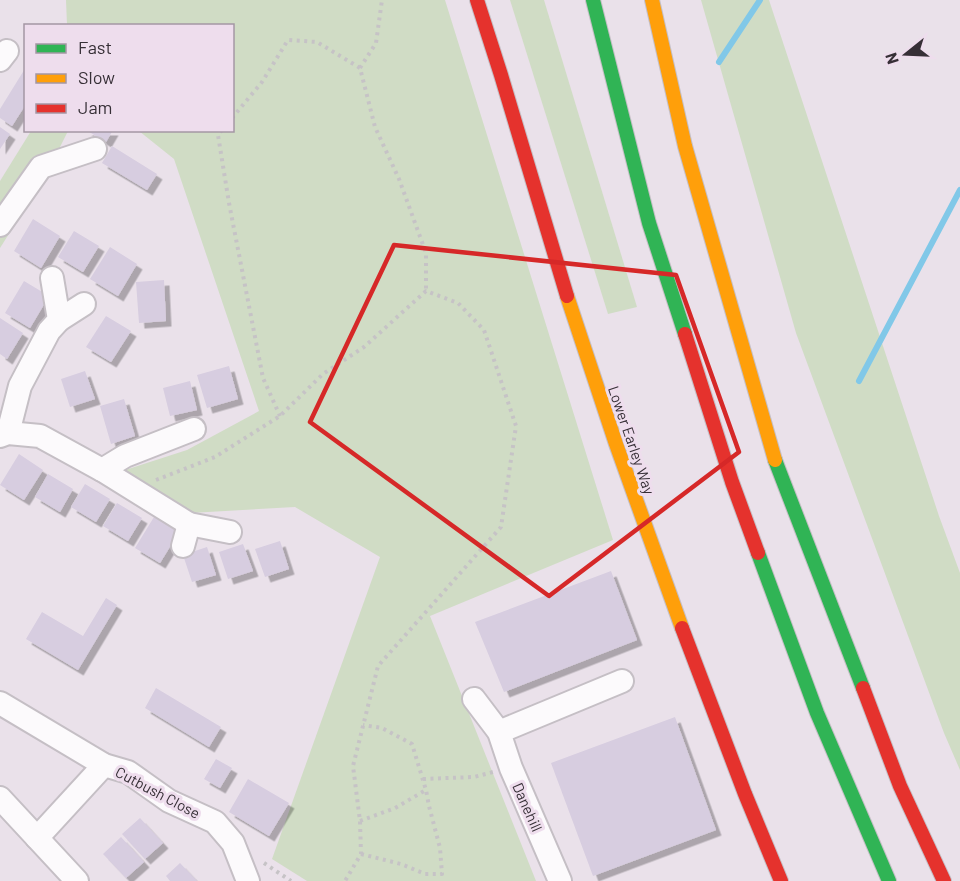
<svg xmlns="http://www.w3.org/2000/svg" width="960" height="881" viewBox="0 0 960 881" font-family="Barlow,sans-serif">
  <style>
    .green { fill: #d0dcc5 }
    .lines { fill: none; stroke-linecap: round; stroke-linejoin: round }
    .stream { stroke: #81c8e8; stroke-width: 6 }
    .building { fill: #d7cde0; filter: url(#shadow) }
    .street-casing { stroke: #c5bfc5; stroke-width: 26 }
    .fast-casing { stroke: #c5bfc5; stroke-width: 16 }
    .slow-casing { stroke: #c5bfc5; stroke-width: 16 }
    .jam-casing { stroke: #c5bfc5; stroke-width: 16 }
    .path { stroke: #c6c3c6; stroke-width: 4; stroke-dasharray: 3 4.5; stroke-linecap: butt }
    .street { stroke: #fcfafc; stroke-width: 22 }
    .fast { stroke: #30b455; stroke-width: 14 }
    .slow { stroke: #ff9f0a; stroke-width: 14 }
    .jam { stroke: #e5322d; stroke-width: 14 }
    .marked { fill: none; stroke: #d62828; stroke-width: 4.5; stroke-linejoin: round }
    .labels { text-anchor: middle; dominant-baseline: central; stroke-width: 6; stroke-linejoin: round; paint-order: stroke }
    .street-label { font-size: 15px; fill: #362f36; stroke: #eedded }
  </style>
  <defs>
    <filter id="shadow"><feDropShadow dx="5.5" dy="5.5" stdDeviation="0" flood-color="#0004"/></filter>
  </defs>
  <rect width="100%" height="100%" fill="#eae1ea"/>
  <g class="green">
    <polygon points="66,0 445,0 613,540 430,616 536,881 307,881 272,859 380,557 295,507 190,513 119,472 187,450 259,411 174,159 139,131 232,130 232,26 67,25"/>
    <polygon points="510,0 544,0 637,307 608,314"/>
    <polygon points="701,0 769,0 939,516 960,573 960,770 944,733 796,333"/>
    <polygon points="31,131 68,131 45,177 0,248 0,181"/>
  </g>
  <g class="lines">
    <g class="stream">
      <polyline points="719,62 760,0"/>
      <polyline points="859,381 960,190"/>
    </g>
  </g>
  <g class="building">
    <polygon points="26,67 26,104 12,126 0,118 0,109"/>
    <polygon points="0,127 10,134 0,149"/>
    <polygon points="86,130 113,130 106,142"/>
    <polygon points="112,146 157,174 147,190 102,163"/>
    <polygon points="33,219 60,236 41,268 14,251"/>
    <polygon points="74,231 99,246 83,272 58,257"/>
    <polygon points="110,247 137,264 118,296 90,279"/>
    <polygon points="164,280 166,321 139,323 136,282"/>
    <polygon points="24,281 49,296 30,328 5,313"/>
    <polygon points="106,316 131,331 111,362 86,347"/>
    <polygon points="0,318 23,333 7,359 0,354"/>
    <polygon points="229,366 238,399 207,408 197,375"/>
    <polygon points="85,371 95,399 70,407 61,379"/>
    <polygon points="190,381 197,410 170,416 163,388"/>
    <polygon points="124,399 135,436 111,444 100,406"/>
    <polygon points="19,454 43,470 24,500 0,485"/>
    <polygon points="48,474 73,489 60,512 35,497"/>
    <polygon points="85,484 110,499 96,522 71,507"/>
    <polygon points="117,503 142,518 128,541 103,526"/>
    <polygon points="154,517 179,532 160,563 135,548"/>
    <polygon points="280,541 289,569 265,577 255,549"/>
    <polygon points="243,544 253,571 228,579 219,552"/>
    <polygon points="207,547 216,575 192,582 183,555"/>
    <polygon points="611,571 637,640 504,692 475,622"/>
    <polygon points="106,598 117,605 78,670 26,639 42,612 83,636"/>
    <polygon points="156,688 221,727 209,747 145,708"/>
    <polygon points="675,717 716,830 593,876 551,763"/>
    <polygon points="216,759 232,768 220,788 204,779"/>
    <polygon points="248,779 289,803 269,836 229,812"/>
    <polygon points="140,818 163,843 145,859 122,834"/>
    <polygon points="121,837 144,862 126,878 103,854"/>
    <polygon points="180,863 197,881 170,881 166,876"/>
  </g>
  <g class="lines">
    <defs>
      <g id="street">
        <polyline points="0,60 7,51"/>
        <polyline points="0,225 41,167 95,149"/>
        <polyline points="59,320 84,304"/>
        <polyline points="8,433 20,386 49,331 59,320 52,278"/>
        <polyline points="0,436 8,433 40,436 102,470 189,524 183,546"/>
        <polyline points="102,470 125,456 194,429"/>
        <polyline points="189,524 230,532"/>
        <polyline points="474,699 499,732 511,768 560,881"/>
        <polyline points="0,703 104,765 128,772 169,801 215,822 233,843 248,881"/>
        <polyline points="499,732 622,681"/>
        <polyline points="0,798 77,881"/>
        <polyline points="37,838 104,765"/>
      </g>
      <g id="fast">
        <polyline points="593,0 649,223 685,334"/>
        <polyline points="775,460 863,688"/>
        <polyline points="758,553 817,713 889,881"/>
      </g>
      <g id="slow">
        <polyline points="652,0 685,146 775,460"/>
        <polyline points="567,296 616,444 682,628"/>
      </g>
      <g id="jam">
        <polyline points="477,0 501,75 567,296"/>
        <polyline points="685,334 732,482 758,553"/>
        <polyline points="682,628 745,794 781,881"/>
        <polyline points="863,688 900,786 944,881"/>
      </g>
    </defs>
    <use href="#street" class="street-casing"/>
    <use href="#fast" class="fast-casing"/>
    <use href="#slow" class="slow-casing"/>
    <use href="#jam" class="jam-casing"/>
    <g class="path">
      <polyline points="360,68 376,43 382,0"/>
      <polyline points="232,118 262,82 288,40 317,42 360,68 375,127 399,179 426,253 426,291"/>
      <polyline points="222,130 218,135 229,203 263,378 280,416"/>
      <polyline points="156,480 215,457 280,416 323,374 364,347 426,291 458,303 484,330 516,426 501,527 378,666 353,766 360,821 361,854 345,881"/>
      <polyline points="423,779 474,777 493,772"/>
      <polyline points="360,821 395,808 426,790"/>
      <polyline points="361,854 401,864 425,874 442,874 440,848 429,806 426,790 412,744 382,728 363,725"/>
      <polyline points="264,863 291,881"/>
    </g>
    <use href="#street" class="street"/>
    <use href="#fast" class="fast"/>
    <use href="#slow" class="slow"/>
    <use href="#jam" class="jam"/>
  </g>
  <path class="marked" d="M394,245L676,275L739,452L549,596L310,422Z"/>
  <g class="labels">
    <g class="street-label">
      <text transform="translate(632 440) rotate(71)">Lower Earley Way</text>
      <text transform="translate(158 792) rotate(28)">Cutbush Close</text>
      <text transform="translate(528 807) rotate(66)">Danehill</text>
    </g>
  </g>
  <rect x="24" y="24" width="210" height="108" fill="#eedded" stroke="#a497a4" stroke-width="1.5"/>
  <rect x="36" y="44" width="30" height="9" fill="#30b455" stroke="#a497a4" stroke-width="1.5"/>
  <text x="78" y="54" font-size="18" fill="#362f36">Fast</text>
  <rect x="36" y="74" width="30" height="9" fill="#ff9f0a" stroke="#a497a4" stroke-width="1.5"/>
  <text x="78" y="84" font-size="18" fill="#362f36">Slow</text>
  <rect x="36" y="104" width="30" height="9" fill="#e5322d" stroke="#a497a4" stroke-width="1.5"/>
  <text x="78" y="114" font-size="18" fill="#362f36">Jam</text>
  <g transform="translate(906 54) rotate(252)" stroke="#eedded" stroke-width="4.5" paint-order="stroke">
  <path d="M0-4.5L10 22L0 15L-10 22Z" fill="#362f36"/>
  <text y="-9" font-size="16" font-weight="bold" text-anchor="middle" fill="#362f36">N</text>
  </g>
</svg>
